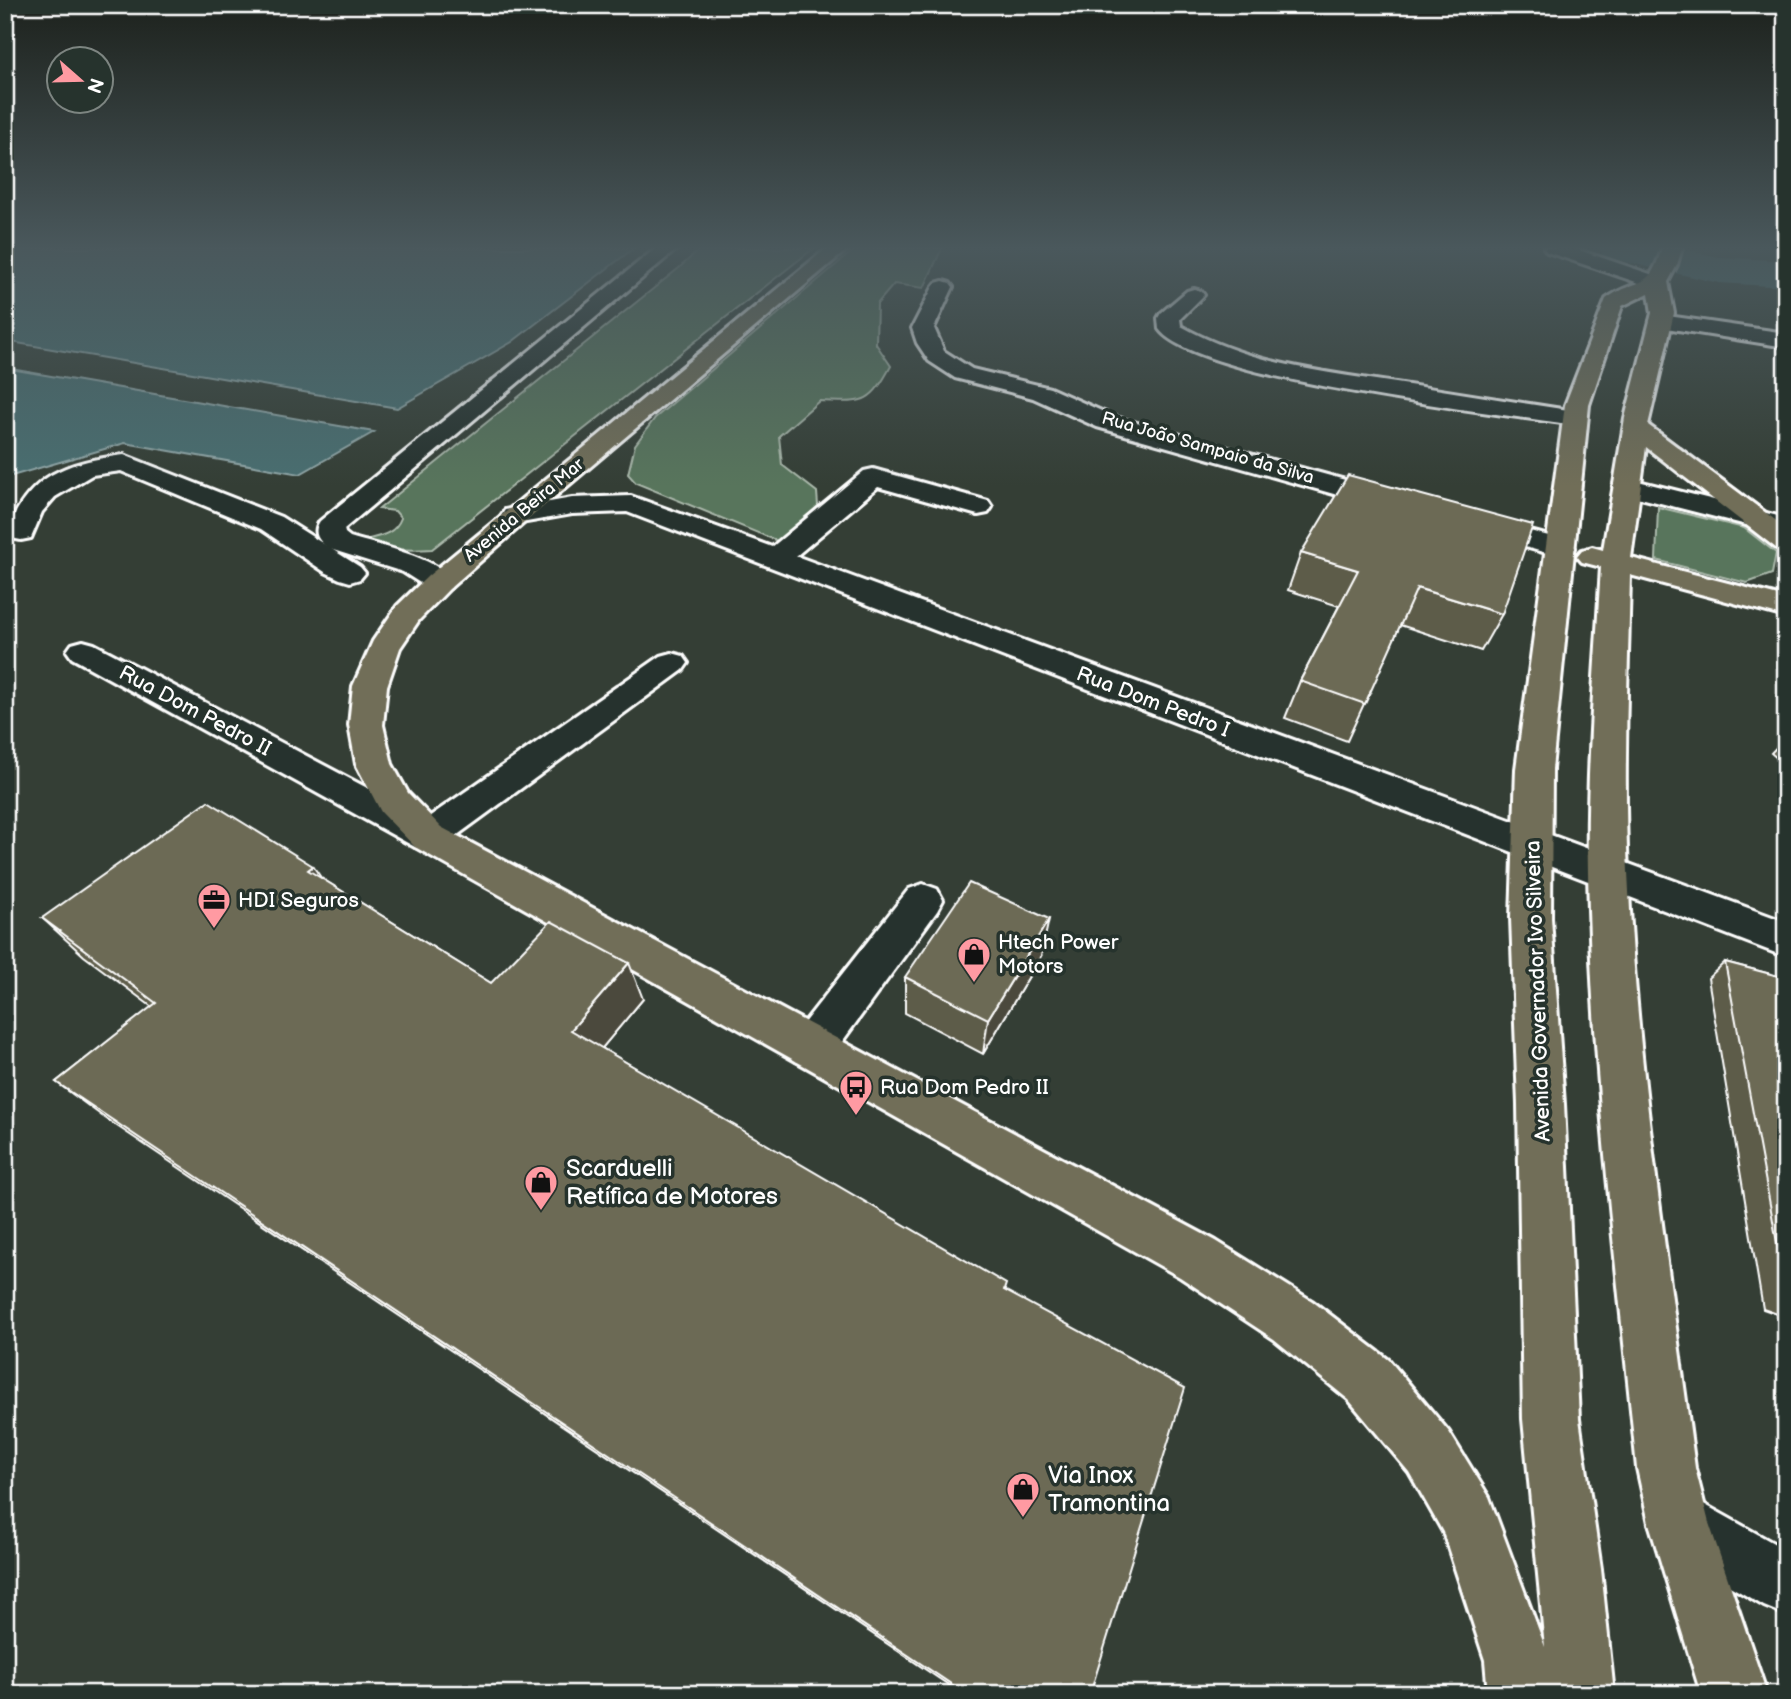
<svg xmlns="http://www.w3.org/2000/svg" width="1791" height="1699" viewBox="0 0 1791 1699" font-family="'Balsamiq Sans',sans-serif">
  <style>
    .green { fill: #59745b; stroke: #acbaad; stroke-width: 2 }
    .water { fill: #4a6e6f; stroke: #92a8a9; stroke-width: 2 }
    .lines { fill: none; stroke-linecap: round; stroke-linejoin: round }
    .river { fill: #4a6e6f; fill-rule: evenodd }
    .minor-casing { stroke: #fff; stroke-width: 6 }
    .major-casing { stroke: #fff; stroke-width: 6 }
    .minor { fill: #26332d; fill-rule: evenodd }
    .major { fill: #716e59; fill-rule: evenodd }
    .wall { fill: #5d5b49; stroke: #fff; stroke-width: 2 }
    .shaded-wall { fill: #4c4a3c; stroke: #fff; stroke-width: 2 }
    .building { fill: #6c6a55; stroke: #fff; stroke-width: 2 }
    .labels { text-anchor: middle; dominant-baseline: central; stroke-width: 7; stroke-linejoin: round; paint-order: stroke }
    .far-street-label { font-size: 18px; fill: #fff; stroke: #26332d }
    .street-label { font-size: 21px; fill: #fff; stroke: #26332d }
    .poi-label { font-size: 21px; fill: #fff; stroke: #26332d; text-anchor: start }
    .near-poi-label { font-size: 24px; fill: #fff; stroke: #26332d; text-anchor: start }
  </style>
  <rect width="100%" height="100%" fill="#343e35"/>
  <filter id="ink" filterUnits="userSpaceOnUse"><feTurbulence type="fractalNoise" baseFrequency=".0143" numOctaves="2"/><feDisplacementMap in="SourceGraphic" scale="14" xChannelSelector="R" yChannelSelector="G"/><feConvolveMatrix kernelMatrix="1 2 1 2 8 2 1 2 1" color-interpolation-filters="sRGB"/></filter>
  <g filter="url(#ink)">
    <g class="green">
      <path d="M701,248H814L432,549C408,551 388,550 365,540C381,536 395,534 401,518L395,511L379,509L679,268Z"/>
      <path d="M856,248H942L924,288L894,284L877,304L876,344L891,366C869,407 863,402 819,401L779,436L782,465L817,492L818,506L780,542L636,483L628,474L635,445L655,418Z"/>
      <polygon points="1658,507 1744,528 1776,553 1772,574 1747,583 1656,560"/>
    </g>
    <g class="water">
      <polygon points="5,248 634,248 512,342 397,408 5,341"/>
      <polygon points="5,368 374,432 300,474 125,443 5,478"/>
    </g>
    <g class="lines">
      <polygon class="river" points="1598,248 1676,248 1719,257 1786,261 1786,287 1719,283 1604,257"/>
      <defs>
        <g id="minor">
          <path d="M656,248H678L344,529L345,533L350,537C379,546 436,556 454,582L450,588L439,591L428,588L403,572L330,549C319,542 312,533 320,521Z"/>
          <polygon points="1544,248 1573,248 1665,279 1668,283 1665,287 1651,287 1547,252"/>
          <polygon points="943,281 950,283 953,287 934,328 944,351 972,369 1050,388 1115,417 1400,495 1404,501 1400,507 1390,509 1380,507 1097,427 1033,398 955,378 929,361 917,343 912,328 933,287 936,283"/>
          <path d="M1194,289L1201,291L1204,295L1180,319L1181,326C1246,363 1322,372 1396,383C1455,392 1515,402 1575,411L1584,413L1587,418L1584,423L1575,425C1504,414 1193,379 1159,329L1158,318L1161,313L1187,291Z"/>
          <polygon points="1661,315 1786,333 1786,347 1653,326 1650,321 1653,316"/>
          <path d="M124,455L281,517L360,567L365,573L360,579L350,582L340,579L325,572L261,529L121,471L92,475L55,497L42,512L31,538L21,540L11,538L7,532C29,474 67,462 124,455Z"/>
          <polygon points="873,469 988,501 992,507 988,513 978,515 878,487 796,556 1786,922 1786,957 627,512 572,514 515,524 505,522 501,516 505,510 572,498 631,496 772,547 864,471"/>
          <polygon points="1626,478 1786,518 1786,535 1617,492 1613,486 1617,480"/>
          <polygon points="1478,517 1571,542 1575,548 1571,554 1561,557 1468,531 1464,525 1468,519"/>
          <polygon points="83,641 94,644 426,819 661,656 672,653 683,656 688,663 683,670 441,847 428,851 415,847 72,658 67,651 72,644"/>
          <polygon points="923,884 937,889 943,900 937,911 828,1061 812,1067 796,1061 790,1047 796,1033 909,889"/>
          <polygon points="1679,1493 1700,1502 1786,1550 1786,1615 1764,1606 1658,1544 1649,1523 1658,1502"/>
        </g>
        <path id="major" d="M827,248H849L525,522L450,588L419,620L400,648L387,686L383,725L392,764L408,793L441,827L1216,1241L1312,1301L1389,1360L1449,1432L1489,1497L1545,1647L1523,1419L1518,1104L1511,918L1516,769L1565,405L1606,299C1638,276 1649,293 1662,248H1682L1677,265L1668,282L1674,313L1648,425L1786,528V551L1776,548L1646,447L1631,558L1786,598V617L1630,575C1628,674 1623,774 1628,872C1637,1072 1669,1270 1695,1468L1709,1523L1767,1694H1701L1649,1523L1637,1468C1617,1270 1592,1072 1588,873C1586,771 1595,669 1601,567L1582,562L1577,556L1582,550L1592,547L1603,550L1625,418L1652,313L1649,293L1622,306L1589,405L1552,769L1551,918L1564,1104L1579,1419L1601,1569L1614,1694H1488L1485,1660L1443,1532L1409,1472L1349,1400L1274,1339L1180,1277L415,847L381,812L356,764L349,725L353,686L373,641L397,606L428,576Z"/>
      </defs>
      <use href="#minor" class="minor-casing"/>
      <use href="#major" class="major-casing"/>
      <use href="#minor" class="minor"/>
      <use href="#major" class="major"/>
    </g>
    <g class="wall">
      <polygon points="1301,553 1502,614 1481,651 1400,625 1347,741 1285,718 1300,681 1339,606 1288,590"/>
      <polygon points="1786,737 1786,766 1771,753"/>
      <polygon points="321,878 491,983 643,999 602,1048 1005,1290 1090,1694 962,1694 102,1116 56,1082 152,1007 84,956 42,918"/>
      <polygon points="1041,956 983,1054 905,1013 905,977"/>
      <polygon points="1725,962 1786,978 1786,1317 1763,1309 1708,978"/>
    </g>
    <g class="shaded-wall">
      <polygon points="313,866 340,905 308,870"/>
      <polygon points="1049,919 1041,956 983,1054 988,1019"/>
      <polygon points="629,963 643,999 588,1065 571,1030"/>
    </g>
    <g class="building">
      <polygon points="1348,475 1533,525 1502,614 1417,588 1365,704 1300,681 1358,570 1301,553"/>
      <polygon points="208,801 313,866 308,870 491,983 551,921 629,963 571,1030 1006,1284 1004,1290 1185,1388 1090,1694 966,1694 56,1082 156,1003 42,918"/>
      <polygon points="969,883 1049,919 988,1019 905,977"/>
      <polygon points="1725,962 1786,978 1786,1291"/>
    </g>
  </g>
  <linearGradient id="sky" x2="0" y2="1"><stop stop-color="#1d221d"/><stop offset="0.51" stop-color="#4a585c"/><stop offset="1" stop-color="#4a585c" stop-opacity="0"/></linearGradient>
  <rect width="1791" height="486" fill="url(#sky)"/>
  <defs>
    <symbol id="office-pin" viewBox="-11 -11 22 30"><path d="M0 17L-7.5 6A9.5 9.5 0 1 1 7.5 6Z" fill="#ff9aa2" stroke="#26332d"/><path d="M-6-3h4V-5.5h4V-3h4V5H-6ZM-1-4.5V-3h2v-1.5ZM-6 0V1H6V0Z" fill="#111"/></symbol>
    <symbol id="shop-pin" viewBox="-11 -11 22 30"><path d="M0 17L-7.5 6A9.5 9.5 0 1 1 7.5 6Z" fill="#ff9aa2" stroke="#26332d"/><path d="M-5-2.5h2.3a2.7 3.5 0 0 1 5.4 0H5L5.5 6h-11ZM-1.5-2.5h3a1.5 2.3 0 0 0-3 0Z" fill="#111"/></symbol>
    <symbol id="bus-pin" viewBox="-11 -11 22 30"><path d="M0 17L-7.5 6A9.5 9.5 0 1 1 7.5 6Z" fill="#ff9aa2" stroke="#26332d"/><path d="M-5-6H5V4H4V6H2V4H-2V6H-4V4H-5ZM-3.5-4V0h7V-4ZM-3.5 1.2v1.5H-2V1.2ZM2 1.2v1.5H3.5V1.2Z" fill="#111"/></symbol>
  </defs>
  <g fill-rule="evenodd">
    <use href="#office-pin" x="195" y="881" width="38" height="52"/>
    <use href="#shop-pin" x="955" y="935" width="38" height="52"/>
    <use href="#bus-pin" x="837" y="1068" width="38" height="52"/>
    <use href="#shop-pin" x="522" y="1163" width="38" height="52"/>
    <use href="#shop-pin" x="1004" y="1470" width="38" height="52"/>
  </g>
  <g class="labels">
    <g class="far-street-label">
      <text transform="translate(1208 448) rotate(16)">Rua João Sampaio da Silva</text>
      <text transform="translate(524 510) rotate(-40)">Avenida Beira Mar</text>
    </g>
    <g class="street-label">
      <text transform="translate(1153 702) rotate(21)">Rua Dom Pedro I</text>
      <text transform="translate(195 711) rotate(28)">Rua Dom Pedro II</text>
      <text transform="translate(1538 991) rotate(-92)">Avenida Governador Ivo Silveira</text>
    </g>
    <g class="poi-label">
      <text x="238" y="900">HDI Seguros</text>
      <text x="998" y="942">Htech Power<tspan x="998" dy="24">Motors</tspan></text>
      <text x="880" y="1087">Rua Dom Pedro II</text>
    </g>
    <g class="near-poi-label">
      <text x="566" y="1168">Scarduelli<tspan x="566" dy="28">Retífica de Motores</tspan></text>
      <text x="1048" y="1475">Via Inox<tspan x="1048" dy="28">Tramontina</tspan></text>
    </g>
  </g>
  <rect width="1791" height="1699" fill="none" stroke="#26332d" stroke-width="28"/>
  <rect x="14" y="14" width="1763" height="1671" fill="none" stroke="#fff" stroke-width="2.5" filter="url(#ink)"/>
  <g transform="translate(80 80) rotate(110)"><circle r="33" fill="#26332d" stroke="#7d8581" stroke-width="2"/>
  <path d="M0-5L12 26L0 18L-12 26Z" fill="#ff9aa2"/>
  <text y="-10" font-size="19" font-weight="bold" text-anchor="middle" fill="#ffffff">N</text>
  </g>
</svg>
